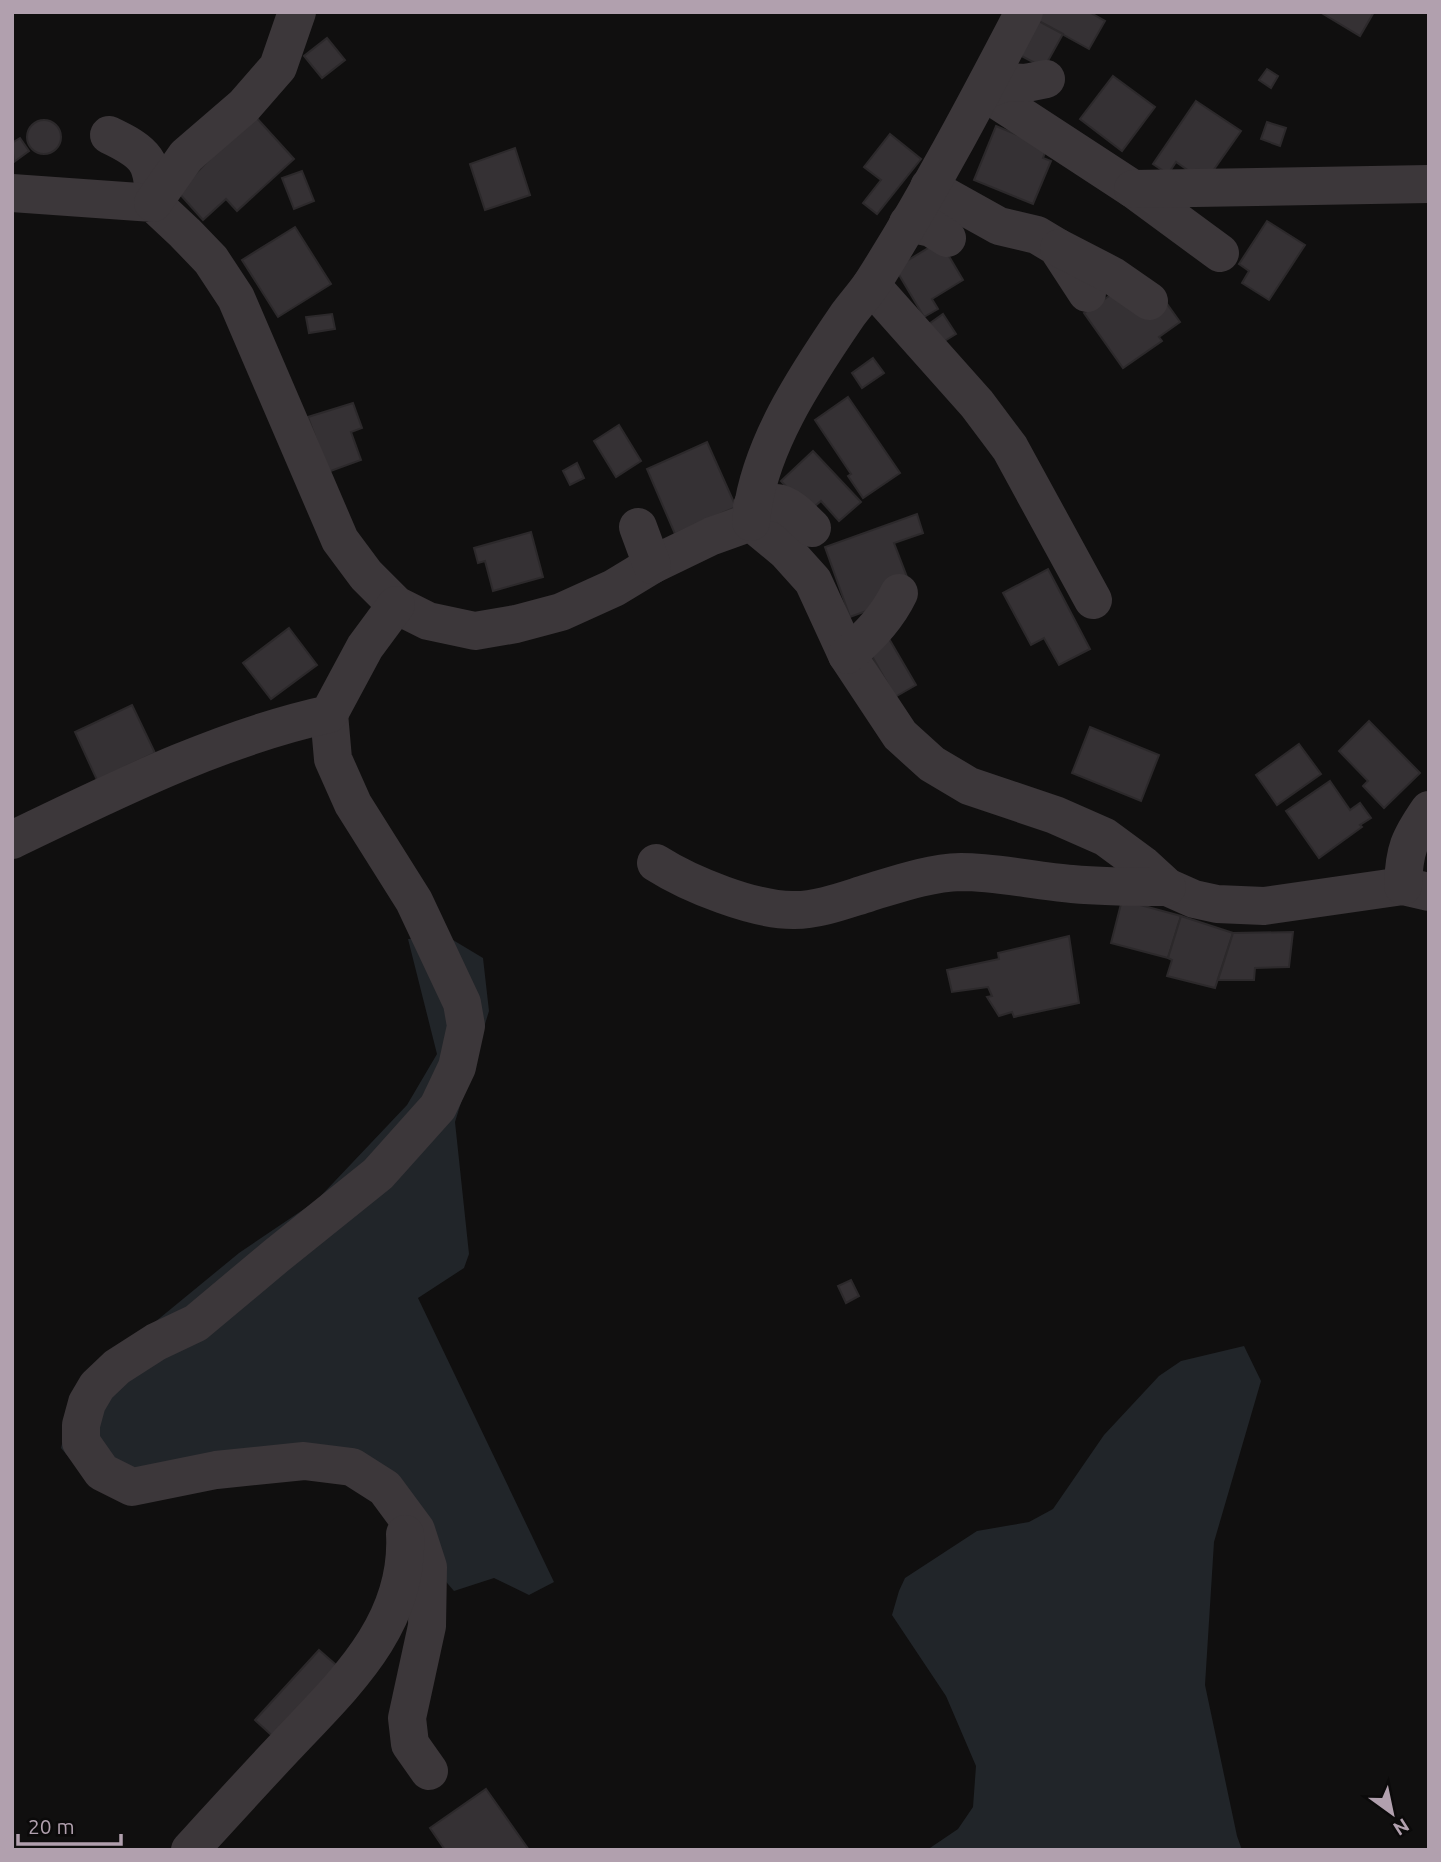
<svg xmlns="http://www.w3.org/2000/svg" width="1441" height="1862" viewBox="0 0 1441 1862" font-family="Ubuntu,sans-serif">
  <style>
    .green { fill: #212529 }
    .building { fill: #353134; stroke: #2c292b; stroke-width: 2 }
    .lines { fill: none; stroke-linecap: round; stroke-linejoin: round }
    .minor { stroke: #3c373a; stroke-width: 38 }
  </style>
  <rect width="100%" height="100%" fill="#100f0f"/>
  <g class="green">
    <polygon points="448,937 483,958 489,1011 455,1122 469,1254 464,1268 418,1298 554,1582 529,1595 494,1578 454,1591 375,1499 336,1478 87,1479 61,1448 73,1398 88,1377 239,1253 316,1201 407,1105 437,1054 408,939"/>
    <polygon points="1244,1346 1261,1381 1214,1542 1205,1685 1237,1836 1242,1850 927,1850 958,1829 973,1807 976,1766 946,1696 892,1615 899,1591 905,1578 977,1531 1029,1522 1053,1509 1104,1435 1159,1376 1181,1361"/>
  </g>
  <g class="building">
    <polygon points="1039,12 1089,12 1105,21 1089,49 1035,19"/>
    <polygon points="1320,12 1374,12 1360,36"/>
    <polygon points="1035,19 1063,34 1044,68 1016,53"/>
    <polygon points="327,38 345,60 322,78 304,56"/>
    <polygon points="1267,69 1278,76 1271,88 1259,80"/>
    <polygon points="1113,76 1155,107 1122,151 1080,119"/>
    <polygon points="1196,101 1241,131 1205,182 1176,162 1168,174 1153,164"/>
    <polygon points="253,114 294,159 237,211 226,199 203,220 178,192"/>
    <circle cx="44" cy="137" r="17"/>
    <polygon points="1267,122 1286,128 1280,146 1261,139"/>
    <polygon points="996,126 1047,147 1043,158 1051,161 1033,204 974,180"/>
    <polygon points="890,134 921,159 877,214 863,203 881,180 864,167"/>
    <polygon points="20,138 29,151 14,162 12,143"/>
    <polygon points="515,148 530,195 485,210 470,164"/>
    <polygon points="302,171 314,201 294,209 282,178"/>
    <polygon points="1267,221 1305,245 1269,300 1242,283 1249,271 1239,264"/>
    <polygon points="295,227 331,284 278,317 242,260"/>
    <polygon points="940,241 963,280 932,299 938,309 924,317 895,268"/>
    <polygon points="1124,286 1165,301 1180,322 1159,337 1162,341 1123,368 1084,313"/>
    <polygon points="332,314 335,329 309,333 306,317"/>
    <polygon points="943,314 956,334 938,345 926,326"/>
    <polygon points="873,358 884,373 862,388 852,373"/>
    <polygon points="848,397 900,473 863,498 848,476 851,474 815,420"/>
    <polygon points="353,403 362,428 351,432 361,460 328,472 308,417"/>
    <polygon points="619,425 641,461 616,477 594,441"/>
    <polygon points="707,442 736,507 675,534 647,469"/>
    <polygon points="813,451 861,502 839,521 821,501 809,511 781,481"/>
    <polygon points="577,463 584,478 570,485 563,471"/>
    <polygon points="917,514 923,533 894,543 907,577 891,602 850,617 825,547"/>
    <polygon points="531,532 543,577 493,591 485,561 478,563 474,548"/>
    <polygon points="1048,569 1090,649 1059,665 1044,638 1031,645 1003,593"/>
    <polygon points="289,628 317,665 271,699 243,663"/>
    <polygon points="888,637 916,685 895,697 868,649"/>
    <polygon points="132,705 155,753 97,780 75,732"/>
    <polygon points="1369,721 1420,773 1384,808 1363,786 1368,781 1339,751"/>
    <polygon points="1090,727 1159,755 1141,801 1072,773"/>
    <polygon points="1299,744 1321,774 1277,805 1256,775"/>
    <polygon points="1330,781 1350,810 1360,803 1371,818 1360,825 1362,827 1319,858 1286,811"/>
    <polygon points="1122,900 1181,916 1168,958 1111,943"/>
    <polygon points="1181,916 1233,933 1215,988 1167,976 1172,960 1168,958"/>
    <polygon points="1293,932 1289,967 1255,968 1254,980 1218,980 1233,933"/>
    <polygon points="1069,936 1079,1003 1014,1017 1012,1012 999,1016 987,997 992,996 988,987 952,992 947,970 999,959 998,953"/>
    <polygon points="851,1280 859,1296 846,1303 838,1286"/>
    <polygon points="319,1650 342,1670 278,1741 255,1720"/>
    <polygon points="486,1789 529,1850 445,1850 430,1828"/>
  </g>
  <g class="lines">
    <g class="minor">
      <polyline points="983,91 1133,189 1220,253"/>
      <polyline points="983,91 1006,82 1026,83 1046,79"/>
      <path d="M109,135C145,152 155,161 153,203"/>
      <polyline points="929,187 999,226 1037,235 1057,247 1087,293"/>
      <polyline points="1133,189 1429,184"/>
      <polyline points="12,193 153,203 185,233 211,260 236,298 340,540 366,575 396,605 428,621 475,631 516,624 561,612 614,588 652,565 712,536 751,522 786,551 813,581 847,655 900,735 932,764 969,786 1055,815 1105,837 1143,865 1167,887 1194,899 1217,904 1264,906 1403,886 1429,892"/>
      <polyline points="153,203 186,156 244,106 278,67 297,12"/>
      <polyline points="908,223 931,228 947,238"/>
      <polyline points="1059,248 1113,276 1149,301"/>
      <polyline points="871,285 977,404 1010,448 1093,600"/>
      <path d="M752,506C784,497 790,507 812,528"/>
      <path d="M751,522C757,449 806,376 847,316C855,305 865,294 873,282C928,195 976,104 1024,12"/>
      <polyline points="638,527 652,565"/>
      <path d="M847,655C869,637 887,618 899,593"/>
      <polyline points="329,714 333,759 353,804 414,901 462,1003 466,1026 457,1067 438,1107 378,1174 276,1256 196,1323 156,1342 117,1367 97,1386 87,1403 81,1425 81,1442 102,1472 132,1487 216,1470 304,1461 352,1467 385,1488 416,1530 428,1567 427,1626 407,1718 410,1744 429,1771"/>
      <path d="M12,840C114,791 219,738 329,714L365,647L396,605"/>
      <path d="M656,863C689,884 755,911 795,910C819,910 845,900 868,893C898,884 928,873 961,872C998,872 1035,881 1072,884C1104,887 1136,887 1167,887"/>
      <path d="M1403,886C1404,850 1409,839 1429,810"/>
      <path d="M190,1850C222,1815 253,1781 285,1747C342,1686 410,1626 405,1534"/>
    </g>
  </g>
  <rect width="1441" height="1862" fill="none" stroke="#b1a0ae" stroke-width="28"/>
  <g transform="translate(1392 1813) rotate(147)" stroke="#0b0a0a" stroke-width="5" paint-order="stroke">
  <path d="M0-5L12 26L0 18L-12 26Z" fill="#b1a0ae"/>
  <text y="-10" font-size="19" font-weight="bold" text-anchor="middle" fill="#b1a0ae">N</text>
  </g>
  <path d="M18 1834v10h103v-10" fill="none" stroke="#b1a0ae" stroke-width="3.5"/>
  <text x="28" y="1834" font-size="21" fill="#b1a0ae" stroke="#0b0a0a" stroke-width="5" paint-order="stroke">20 m</text>
</svg>
